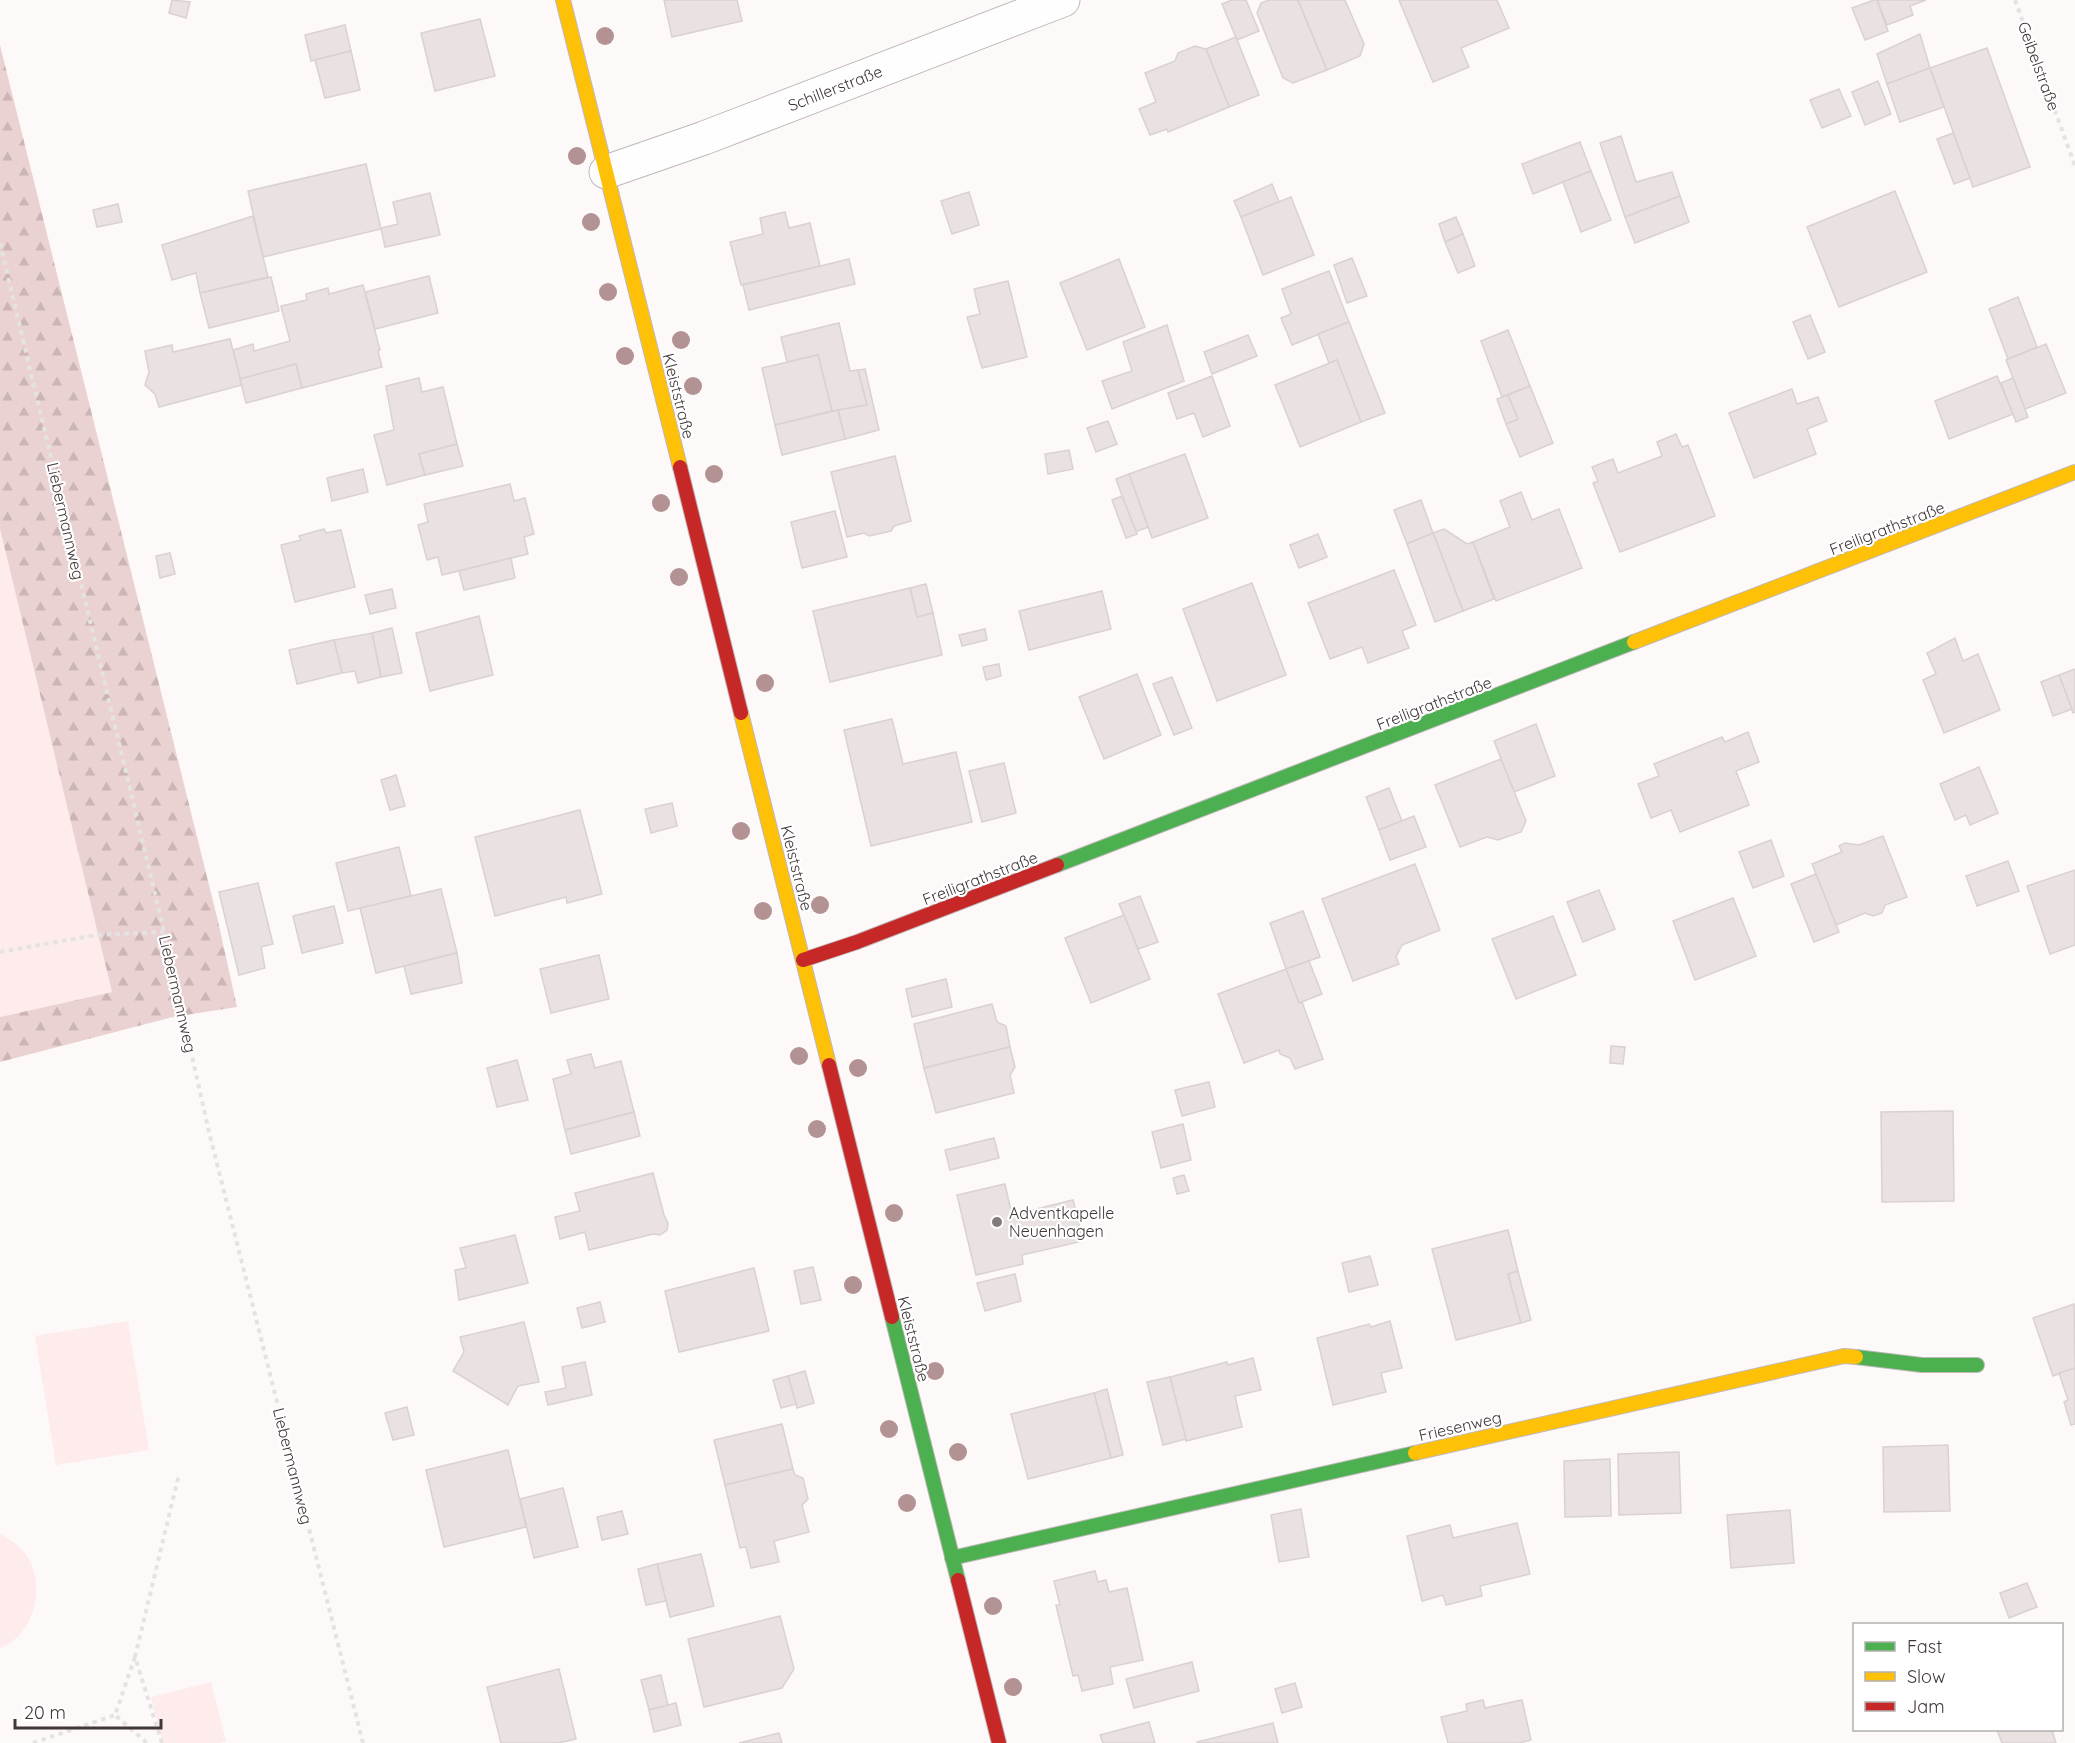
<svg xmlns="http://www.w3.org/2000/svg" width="2075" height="1743" viewBox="0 0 2075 1743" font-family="Quicksand,sans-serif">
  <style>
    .green { fill: #feebeb }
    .forest { fill: url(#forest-firs) }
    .building { fill: #eae1e1; stroke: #d9d2d1; stroke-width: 1.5 }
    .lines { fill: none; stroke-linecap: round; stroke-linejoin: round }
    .street-casing { stroke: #bfb8b8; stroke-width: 35 }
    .fast-casing { stroke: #bfb8b8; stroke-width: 16 }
    .slow-casing { stroke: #bfb8b8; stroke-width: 16 }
    .jam-casing { stroke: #bfb8b8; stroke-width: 16 }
    .path { stroke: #e4e3e3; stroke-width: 4; stroke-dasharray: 4.5 4.5; stroke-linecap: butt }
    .street { stroke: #fffefe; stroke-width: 33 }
    .fast { stroke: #4caf50; stroke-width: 14 }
    .slow { stroke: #ffc107; stroke-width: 14 }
    .jam { stroke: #c62828; stroke-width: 14 }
    .tree { fill: #b29293 }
    .poi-dot { fill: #837b7b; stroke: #fff; stroke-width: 2 }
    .labels { text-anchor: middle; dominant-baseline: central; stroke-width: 4.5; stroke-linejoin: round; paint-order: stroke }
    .street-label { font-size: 16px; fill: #413737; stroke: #fff }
    .poi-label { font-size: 16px; fill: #413737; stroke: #fff; text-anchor: start }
  </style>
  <defs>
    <pattern id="forest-firs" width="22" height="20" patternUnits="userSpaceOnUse" patternTransform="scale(1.5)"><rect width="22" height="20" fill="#ebd2d2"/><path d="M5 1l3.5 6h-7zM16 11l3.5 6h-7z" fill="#cbb5b5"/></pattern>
  </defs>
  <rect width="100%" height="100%" fill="#fdf9f9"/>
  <g class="green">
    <polygon points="0,529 112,992 0,1017"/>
    <polygon points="128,1321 149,1450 56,1465 35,1336"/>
    <path d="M0,1534C10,1539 20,1546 26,1555C47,1585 35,1635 0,1648Z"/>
    <polygon points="211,1682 226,1741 220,1743 163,1743 151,1697"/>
  </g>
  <polygon class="forest" points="0,45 218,921 237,1007 173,1017 0,1062 0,1017 112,992 0,529"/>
  <g class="building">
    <polygon points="172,0 190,2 186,18 169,13"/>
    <polygon points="664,0 737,0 742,21 672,37"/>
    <polygon points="1232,0 1246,0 1259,31 1237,40 1222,4"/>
    <polygon points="1269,0 1298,0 1327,70 1293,83 1283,78 1257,13 1261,3"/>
    <polygon points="1298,0 1345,0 1364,44 1360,56 1327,70"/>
    <polygon points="1399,0 1497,0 1509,28 1461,48 1469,67 1433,82"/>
    <polygon points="1874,0 1877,0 1888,31 1865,40 1852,8"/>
    <polygon points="1877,0 1926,0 1910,6 1913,15 1887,25"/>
    <polygon points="480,19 495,76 435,91 421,33"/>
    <polygon points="345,25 351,51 311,61 305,35"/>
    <polygon points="1920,34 1930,68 1887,84 1877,54"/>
    <polygon points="1236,37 1259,95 1229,107 1206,49"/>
    <polygon points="1195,46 1206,49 1229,107 1168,132 1167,129 1150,135 1139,109 1156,102 1145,73 1175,61 1178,53"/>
    <polygon points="1987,48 2030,167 1973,187 1930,68"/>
    <polygon points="351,51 360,90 325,98 315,60"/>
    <polygon points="1930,68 1944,107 1900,122 1887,84"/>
    <polygon points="1878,81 1891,114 1865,125 1852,92"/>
    <polygon points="1839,89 1851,116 1822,128 1810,100"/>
    <polygon points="1953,133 1970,178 1954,184 1937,139"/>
    <polygon points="1621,136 1636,182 1672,172 1680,196 1625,217 1600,143"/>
    <polygon points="1580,142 1591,171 1533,194 1522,164"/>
    <polygon points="366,164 381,229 263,257 248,191"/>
    <polygon points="1591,171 1611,220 1581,232 1563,182"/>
    <polygon points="1272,184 1279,202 1241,217 1234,201"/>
    <polygon points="1895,191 1927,272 1839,307 1807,227"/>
    <polygon points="969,192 979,225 952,234 941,201"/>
    <polygon points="430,193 440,235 385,247 381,228 398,224 393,202"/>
    <polygon points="1680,196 1689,222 1635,243 1625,217"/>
    <polygon points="1291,197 1314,255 1263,275 1241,217"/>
    <polygon points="118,204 122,222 97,227 93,210"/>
    <polygon points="785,212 789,228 810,223 820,266 741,285 730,242 763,234 760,218"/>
    <polygon points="253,216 268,277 200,293 196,273 172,280 162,245"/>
    <polygon points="1456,217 1463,234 1445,242 1439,224"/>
    <polygon points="1463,234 1475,266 1458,273 1445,242"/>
    <polygon points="1352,258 1367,296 1347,303 1334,265"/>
    <polygon points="849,259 855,284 749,310 743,285"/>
    <polygon points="1119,259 1145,327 1087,350 1060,283"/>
    <polygon points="1329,271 1349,322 1292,345 1281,318 1291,314 1282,289"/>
    <polygon points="429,276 438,313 375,329 365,292"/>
    <polygon points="271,277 279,311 209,328 200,293"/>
    <polygon points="1008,281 1027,357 982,368 967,317 980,314 974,289"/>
    <polygon points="363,285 380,350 378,351 382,367 302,388 296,364 240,379 233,350 253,344 254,351 290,341 281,306 307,300 306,294 328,288 329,294"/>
    <polygon points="2018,297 2037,347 2008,359 1989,309"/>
    <polygon points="1810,315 1825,352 1808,359 1793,322"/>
    <polygon points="1349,322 1385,413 1361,422 1337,360 1329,363 1318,334"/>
    <polygon points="839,323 850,371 858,370 867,405 832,411 818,355 787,362 781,337"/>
    <polygon points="1167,325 1184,381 1112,409 1102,381 1132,371 1123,342"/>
    <polygon points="1508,330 1530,386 1502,397 1481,341"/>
    <polygon points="1248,335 1257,356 1212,374 1204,352"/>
    <polygon points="230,339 242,385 159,407 155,394 145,385 149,372 145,351 172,345 173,352"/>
    <polygon points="2046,344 2066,393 2025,409 2006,360"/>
    <polygon points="818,355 832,411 775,425 762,368"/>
    <polygon points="1337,360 1361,422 1300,447 1275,385"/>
    <polygon points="296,364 302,388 246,403 240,379"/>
    <polygon points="865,369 879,430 845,439 838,410 867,405 858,370"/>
    <polygon points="1212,376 1230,426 1203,437 1194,413 1177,419 1168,393"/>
    <polygon points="1997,376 2013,414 1949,439 1935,401"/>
    <polygon points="419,378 422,392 443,387 457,444 419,454 425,475 387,485 374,435 394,430 386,386"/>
    <polygon points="2013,378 2028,417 2016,422 2001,383"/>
    <polygon points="1530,386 1553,443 1520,457 1506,424 1518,419 1508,395"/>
    <polygon points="1792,389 1797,404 1818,397 1827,421 1807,429 1816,454 1754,478 1729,413"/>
    <polygon points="1508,395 1518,419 1506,424 1497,399"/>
    <polygon points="838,410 845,439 782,455 775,425"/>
    <polygon points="1108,421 1117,444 1096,452 1087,428"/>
    <polygon points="1676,434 1682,447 1688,445 1715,516 1620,552 1593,483 1598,481 1592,467 1613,459 1618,473 1662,456 1657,442"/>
    <polygon points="457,444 463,466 425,475 419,454"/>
    <polygon points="1069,450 1073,469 1048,474 1045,454"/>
    <polygon points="1185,454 1208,518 1152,538 1129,474"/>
    <polygon points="895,456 911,521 894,526 891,531 869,536 864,533 847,537 831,472"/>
    <polygon points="363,469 368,492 332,501 327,478"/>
    <polygon points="1129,474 1148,527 1135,532 1116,479"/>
    <polygon points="510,484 514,501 525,498 534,534 524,537 528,554 442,575 438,557 427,560 418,525 428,522 424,504"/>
    <polygon points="1521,492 1532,520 1559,509 1582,568 1496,601 1473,542 1510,527 1500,501"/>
    <polygon points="1122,496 1137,534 1126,538 1112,500"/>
    <polygon points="1421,500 1433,533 1407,544 1394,510"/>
    <polygon points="835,511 847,557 802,568 791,522"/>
    <polygon points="324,529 326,533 341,530 355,587 295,602 281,545 301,540 299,536"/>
    <polygon points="1444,529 1467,544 1473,542 1494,599 1463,611 1433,533"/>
    <polygon points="1433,533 1463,611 1435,622 1407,544"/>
    <polygon points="1318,534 1327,557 1299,568 1290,545"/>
    <polygon points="170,553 175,574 160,578 156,556"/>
    <polygon points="511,558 515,578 464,590 459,571"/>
    <polygon points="1394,570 1416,625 1402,631 1409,648 1368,663 1362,647 1330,659 1308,603"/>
    <polygon points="1252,583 1286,675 1217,701 1183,609"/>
    <polygon points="926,584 933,613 917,617 910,588"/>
    <polygon points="910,588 917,617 933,613 942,655 830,682 813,611"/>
    <polygon points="392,589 396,608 370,614 365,595"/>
    <polygon points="1102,591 1111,629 1029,650 1019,611"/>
    <polygon points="479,616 493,675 430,691 416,633"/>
    <polygon points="392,628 402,673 381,677 372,633"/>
    <polygon points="985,629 987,640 962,646 959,635"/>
    <polygon points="372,633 381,677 358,683 355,671 342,673 334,640"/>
    <polygon points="1955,638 1963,661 1978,654 2000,710 1944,733 1923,680 1936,674 1927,653"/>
    <polygon points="334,640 342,673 297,684 289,650"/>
    <polygon points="999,664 1001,676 986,680 983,667"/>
    <polygon points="2075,669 2075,712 2073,713 2059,675"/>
    <polygon points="1137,674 1161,735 1104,759 1079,697"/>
    <polygon points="2059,675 2072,709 2053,716 2041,682"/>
    <polygon points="1172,677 1192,728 1174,735 1153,684"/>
    <polygon points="892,719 903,764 956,752 972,822 871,846 844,730"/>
    <polygon points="1536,724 1555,776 1514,792 1494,741"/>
    <polygon points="1748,732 1759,762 1736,771 1749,805 1680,832 1671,810 1651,818 1638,784 1659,776 1654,764 1722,737 1725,742"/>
    <polygon points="1501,759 1526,821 1521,832 1498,840 1487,837 1460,847 1435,785"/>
    <polygon points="1004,763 1016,813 982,822 969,771"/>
    <polygon points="1979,767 1998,813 1970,825 1966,815 1955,820 1940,784"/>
    <polygon points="396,775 405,806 390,810 381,780"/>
    <polygon points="1389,788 1402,821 1379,830 1366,797"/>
    <polygon points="672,803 677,826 651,833 645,809"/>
    <polygon points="580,810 602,894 567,903 566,897 495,916 475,837"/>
    <polygon points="1414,816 1426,847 1390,860 1379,830"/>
    <polygon points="1883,836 1907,897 1885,905 1882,913 1873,916 1865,913 1836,925 1812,864 1842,852 1839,846 1845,843 1859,845"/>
    <polygon points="1771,840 1784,876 1753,888 1739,852"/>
    <polygon points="399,847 411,896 348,911 336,863"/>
    <polygon points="2008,861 2019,891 1977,906 1966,876"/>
    <polygon points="1415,864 1440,930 1402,945 1396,957 1399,964 1353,981 1322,899"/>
    <polygon points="2075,870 2075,945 2050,954 2027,886"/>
    <polygon points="1816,874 1839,932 1814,942 1791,884"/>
    <polygon points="258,883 273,944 261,947 265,968 239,975 219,892"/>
    <polygon points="441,889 457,953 376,973 360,908"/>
    <polygon points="1599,890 1615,929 1583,942 1567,902"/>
    <polygon points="1140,896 1158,942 1138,949 1119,904"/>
    <polygon points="1733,898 1756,956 1695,980 1673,921"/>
    <polygon points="334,906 343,943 302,953 293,916"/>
    <polygon points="1303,911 1320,957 1286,969 1270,923"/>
    <polygon points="1124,915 1150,979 1091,1003 1065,938"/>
    <polygon points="1553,916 1576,975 1516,999 1492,939"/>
    <polygon points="457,953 462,983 411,994 404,966"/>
    <polygon points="599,955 609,999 551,1013 540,969"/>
    <polygon points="1309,961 1322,994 1299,1003 1286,969"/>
    <polygon points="1286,969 1299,1003 1302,1002 1323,1059 1295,1069 1290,1058 1280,1054 1279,1050 1244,1063 1218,994"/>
    <polygon points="946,979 952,1007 912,1017 906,989"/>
    <polygon points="992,1004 997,1022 1006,1026 1010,1047 924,1068 914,1024"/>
    <polygon points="1611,1046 1625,1047 1623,1064 1610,1063"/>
    <polygon points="1010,1047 1015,1067 1010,1075 1014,1093 936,1113 924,1068"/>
    <polygon points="591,1054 595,1068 621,1061 634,1112 565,1130 553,1079 571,1074 567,1060"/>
    <polygon points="517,1060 528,1100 497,1107 487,1068"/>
    <polygon points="1209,1082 1215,1107 1182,1116 1175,1090"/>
    <polygon points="1953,1111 1954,1201 1882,1202 1881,1112"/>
    <polygon points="634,1112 640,1136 571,1154 565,1130"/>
    <polygon points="1183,1124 1191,1160 1161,1168 1152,1132"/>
    <polygon points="994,1138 999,1158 950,1170 945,1150"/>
    <polygon points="653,1173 664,1215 668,1223 667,1230 660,1235 653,1234 589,1250 585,1232 560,1239 555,1217 580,1211 575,1193"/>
    <polygon points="1184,1175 1189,1191 1177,1194 1173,1178"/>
    <polygon points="1005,1184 1012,1215 1073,1200 1083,1241 1022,1255 1023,1264 976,1275 957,1195"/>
    <polygon points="1508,1230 1518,1271 1508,1274 1521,1323 1456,1340 1432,1249"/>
    <polygon points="515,1235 528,1283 459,1300 455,1270 466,1268 460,1248"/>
    <polygon points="1370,1256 1378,1285 1349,1292 1342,1263"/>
    <polygon points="813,1267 821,1300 801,1304 794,1271"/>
    <polygon points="754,1268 769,1331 679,1352 665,1291"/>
    <polygon points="1518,1271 1531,1320 1521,1323 1508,1274"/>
    <polygon points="1015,1274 1021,1301 985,1311 977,1283"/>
    <polygon points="600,1302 605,1322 582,1328 577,1308"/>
    <polygon points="2074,1304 2075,1368 2053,1376 2033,1318"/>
    <polygon points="1390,1321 1402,1368 1381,1373 1386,1392 1333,1405 1317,1338 1369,1324 1371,1327"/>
    <polygon points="524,1322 539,1382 518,1386 508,1405 453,1371 464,1352 460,1337"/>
    <polygon points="1253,1358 1261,1390 1235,1396 1242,1427 1186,1441 1170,1377 1227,1362 1228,1365"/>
    <polygon points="585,1362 592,1395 548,1405 545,1392 566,1388 562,1367"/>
    <polygon points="2075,1368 2075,1424 2071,1425 2064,1402 2068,1400 2059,1373"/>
    <polygon points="805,1371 814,1403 797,1408 788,1376"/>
    <polygon points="788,1376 796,1404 781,1408 773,1380"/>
    <polygon points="1170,1377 1186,1439 1163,1445 1147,1382"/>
    <polygon points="1107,1389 1123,1455 1111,1458 1094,1393"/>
    <polygon points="1094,1393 1111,1458 1028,1479 1011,1414"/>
    <polygon points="407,1407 414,1435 393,1440 385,1413"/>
    <polygon points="782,1424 793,1469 725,1485 714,1440"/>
    <polygon points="1948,1445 1950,1511 1884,1512 1883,1447"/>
    <polygon points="508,1450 526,1527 444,1547 426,1470"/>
    <polygon points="1679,1452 1681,1513 1619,1515 1618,1454"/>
    <polygon points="1610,1459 1611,1516 1565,1517 1564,1461"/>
    <polygon points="793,1469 795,1475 803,1478 808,1499 802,1505 809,1532 774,1541 779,1562 751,1568 746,1547 740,1548 725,1485"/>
    <polygon points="563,1488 578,1547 534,1558 520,1499"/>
    <polygon points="1301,1509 1309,1557 1279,1562 1271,1515"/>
    <polygon points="1790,1510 1794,1563 1731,1568 1727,1515"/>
    <polygon points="622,1511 628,1534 602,1540 597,1517"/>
    <polygon points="1517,1523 1530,1574 1480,1586 1482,1596 1446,1605 1443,1595 1422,1601 1407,1536 1450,1525 1453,1538"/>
    <polygon points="701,1554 714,1606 670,1617 657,1564"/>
    <polygon points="657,1564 666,1601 646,1605 638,1569"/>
    <polygon points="1095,1571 1098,1582 1106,1580 1109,1592 1127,1588 1143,1660 1110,1667 1113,1684 1082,1691 1078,1675 1073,1676 1056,1605 1060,1605 1054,1581"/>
    <polygon points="2027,1583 2037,1607 2009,1618 2000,1593"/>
    <polygon points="780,1616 794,1669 782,1688 704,1707 688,1639"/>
    <polygon points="1192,1662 1199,1691 1134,1708 1126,1679"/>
    <polygon points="559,1669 576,1739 558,1743 501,1743 487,1687"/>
    <polygon points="661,1675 668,1705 649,1710 641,1680"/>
    <polygon points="1295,1683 1302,1707 1282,1713 1275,1689"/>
    <polygon points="1483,1700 1485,1708 1522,1700 1531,1740 1519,1743 1448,1743 1441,1717 1467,1711 1466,1704"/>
    <polygon points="676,1703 681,1725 654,1732 649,1710"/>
    <polygon points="1149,1722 1155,1743 1103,1743 1100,1735"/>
    <polygon points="1273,1723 1278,1743 1197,1743 1197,1742"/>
    <polygon points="1997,1730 2052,1730 2056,1743 2002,1743"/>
    <polygon points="779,1733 782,1743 739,1743"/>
  </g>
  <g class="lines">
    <defs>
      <polyline id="street" points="606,172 704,138 1063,0"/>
      <g id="fast">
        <polyline points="1057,865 1634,642"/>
        <polyline points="892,1317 958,1580"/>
        <polyline points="1856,1357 1922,1365 1977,1365"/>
        <polyline points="952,1558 1415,1453"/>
      </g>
      <g id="slow">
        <polyline points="563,0 680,467"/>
        <polyline points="1634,642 2075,472"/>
        <polyline points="741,713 829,1065"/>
        <polyline points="1415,1453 1844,1356 1856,1357"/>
      </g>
      <g id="jam">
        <polyline points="680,467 741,713"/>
        <polyline points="803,960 857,942 1057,865"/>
        <polyline points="829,1065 892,1317"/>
        <polyline points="958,1580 999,1743"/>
      </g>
    </defs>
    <use href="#street" class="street-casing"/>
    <use href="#fast" class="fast-casing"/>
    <use href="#slow" class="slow-casing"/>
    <use href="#jam" class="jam-casing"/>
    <g class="path">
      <polyline points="2015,0 2075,166"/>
      <polyline points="0,243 164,932 209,1132 363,1743"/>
      <polyline points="0,952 96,935 164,932"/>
      <polyline points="135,1657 115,1715 147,1743"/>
      <polyline points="33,1743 115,1715"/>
      <polyline points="162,1743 135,1657 179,1474"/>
    </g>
    <use href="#street" class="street"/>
    <use href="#fast" class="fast"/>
    <use href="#slow" class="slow"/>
    <use href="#jam" class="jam"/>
  </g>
  <g class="tree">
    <circle cx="605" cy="36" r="9"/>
    <circle cx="577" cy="156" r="9"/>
    <circle cx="591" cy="222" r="9"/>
    <circle cx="608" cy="292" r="9"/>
    <circle cx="681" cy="340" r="9"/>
    <circle cx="625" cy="356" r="9"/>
    <circle cx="693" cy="386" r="9"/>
    <circle cx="714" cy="474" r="9"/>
    <circle cx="661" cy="503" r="9"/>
    <circle cx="679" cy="577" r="9"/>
    <circle cx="765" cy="683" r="9"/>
    <circle cx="741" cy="831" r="9"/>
    <circle cx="820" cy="905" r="9"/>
    <circle cx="763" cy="911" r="9"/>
    <circle cx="799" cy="1056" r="9"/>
    <circle cx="858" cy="1068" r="9"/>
    <circle cx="817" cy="1129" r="9"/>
    <circle cx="894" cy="1213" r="9"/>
    <circle cx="853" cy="1285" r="9"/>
    <circle cx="935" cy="1371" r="9"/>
    <circle cx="889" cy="1429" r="9"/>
    <circle cx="958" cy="1452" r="9"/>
    <circle cx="907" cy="1503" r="9"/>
    <circle cx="993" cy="1606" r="9"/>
    <circle cx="1013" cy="1687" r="9"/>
  </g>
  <circle class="poi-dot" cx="997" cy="1222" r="6"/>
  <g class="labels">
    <g class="street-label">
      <text transform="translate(2039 66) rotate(70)">Geibelstraße</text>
      <text transform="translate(835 88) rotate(-21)">Schillerstraße</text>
      <text transform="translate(679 396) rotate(76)">Kleiststraße</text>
      <text transform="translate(66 521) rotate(77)">Liebermannweg</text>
      <text transform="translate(1887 528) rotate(-21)">Freiligrathstraße</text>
      <text transform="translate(1434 703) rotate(-21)">Freiligrathstraße</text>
      <text transform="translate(797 868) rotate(76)">Kleiststraße</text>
      <text transform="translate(980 878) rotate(-21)">Freiligrathstraße</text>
      <text transform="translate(178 994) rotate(77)">Liebermannweg</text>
      <text transform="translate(914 1339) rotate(76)">Kleiststraße</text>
      <text transform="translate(1460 1426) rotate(-13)">Friesenweg</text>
      <text transform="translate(293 1466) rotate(76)">Liebermannweg</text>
    </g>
    <g class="poi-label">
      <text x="1009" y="1213">Adventkapelle<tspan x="1009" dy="18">Neuenhagen</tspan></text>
    </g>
  </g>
  <rect x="1853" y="1623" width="210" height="108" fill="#ffffff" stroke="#b3afaf" stroke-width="1.5"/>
  <rect x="1865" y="1642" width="30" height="9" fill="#4caf50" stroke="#b3afaf" stroke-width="1.5"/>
  <text x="1907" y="1653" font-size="18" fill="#413737">Fast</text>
  <rect x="1865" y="1672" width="30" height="9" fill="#ffc107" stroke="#b3afaf" stroke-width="1.5"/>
  <text x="1907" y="1683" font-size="18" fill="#413737">Slow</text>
  <rect x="1865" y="1702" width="30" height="9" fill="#c62828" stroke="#b3afaf" stroke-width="1.5"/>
  <text x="1907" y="1713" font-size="18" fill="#413737">Jam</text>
  <path d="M15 1719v9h146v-9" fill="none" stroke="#413737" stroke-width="3"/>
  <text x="24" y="1719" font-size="18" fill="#413737" stroke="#ffffff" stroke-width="4.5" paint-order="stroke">20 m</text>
</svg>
